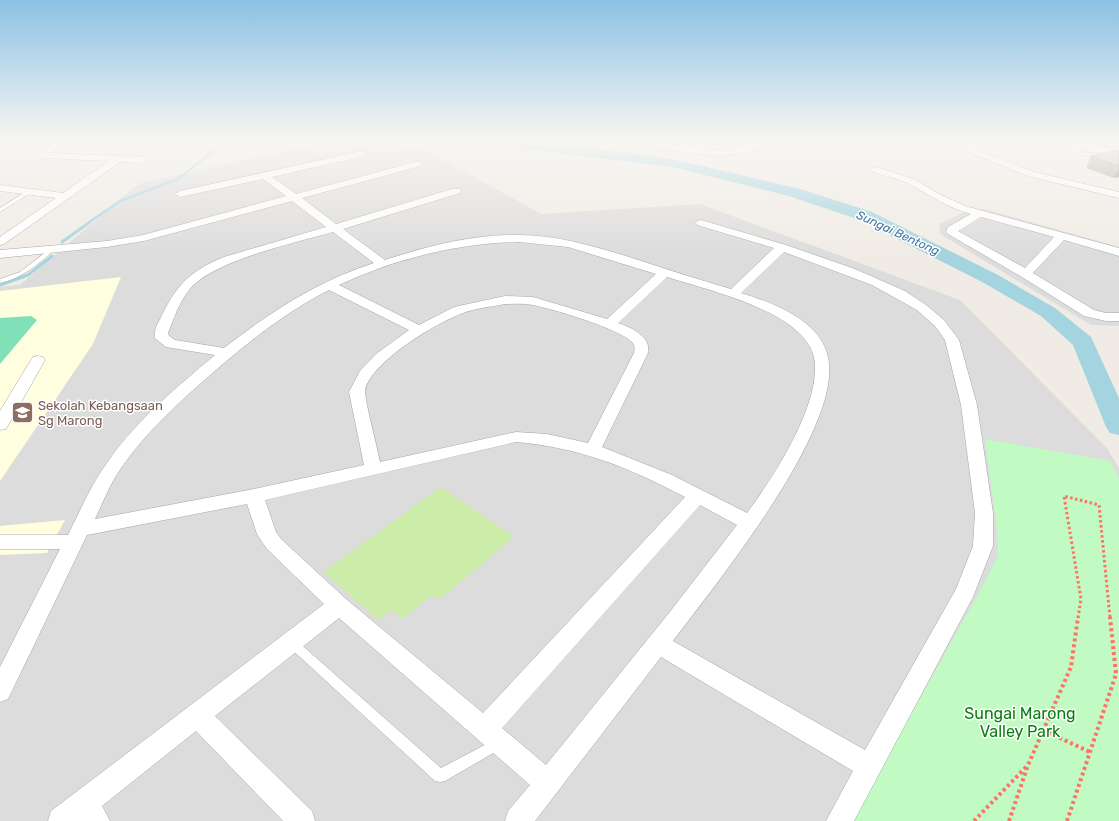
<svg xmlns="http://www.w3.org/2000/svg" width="1119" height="821" viewBox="0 0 1119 821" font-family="Rubik,sans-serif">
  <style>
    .residential { fill: #dddcdc }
    .education { fill: #fffedf }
    .grass { fill: #cceca9 }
    .park { fill: #c1fbc3 }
    .pitch { fill: #80e1b8 }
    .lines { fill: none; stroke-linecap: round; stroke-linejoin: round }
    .stream-far1 { stroke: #a4d4df; stroke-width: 2.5 }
    .stream { stroke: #a4d4df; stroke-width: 3 }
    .river { fill: #a4d4df; fill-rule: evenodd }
    .service-casing { stroke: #a6a6a6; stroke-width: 1 }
    .minor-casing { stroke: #a6a6a6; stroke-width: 1 }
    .path-far1 { stroke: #fe7268; stroke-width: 3; stroke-dasharray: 2.5 2.5; stroke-linecap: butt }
    .path { stroke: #fe7268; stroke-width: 4; stroke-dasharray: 3 3; stroke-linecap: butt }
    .service { fill: #fff; fill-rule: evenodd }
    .minor { fill: #fff; fill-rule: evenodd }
    .wall { fill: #a9a19b }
    .shaded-wall { fill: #8a837e }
    .building { fill: #c5bbb4; stroke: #8a837e }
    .labels { text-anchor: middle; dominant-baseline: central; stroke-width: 3; stroke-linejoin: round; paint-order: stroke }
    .far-water-label { font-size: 12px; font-style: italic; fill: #4276a2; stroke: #fff }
    .education-label { font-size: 13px; fill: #785e54; stroke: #fff; text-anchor: start }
    .near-park-label { font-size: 16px; fill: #08820e; stroke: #fff }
  </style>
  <rect width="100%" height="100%" fill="#f0ece5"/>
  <g class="residential">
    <polygon points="332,140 377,140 430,152 541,214 700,204 960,300 1107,448 1119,468 1119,821 0,821 0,287 20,285 138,184"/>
    <polygon points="971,209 985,209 1119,247 1119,326 1091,325 940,234 939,224"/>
  </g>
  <g class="education">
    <polygon points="121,277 93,344 0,481 0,291"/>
    <polygon points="65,520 47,553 0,555 0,526"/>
  </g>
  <polygon class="grass" points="441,487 514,537 439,600 432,595 403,619 391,610 378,620 323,572"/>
  <polygon class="park" points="985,439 1110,461 1119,478 1119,821 854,821 873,782 979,593 998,556 997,528"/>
  <polygon class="pitch" points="31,316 37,320 0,364 0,318"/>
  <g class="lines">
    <polyline class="stream-far1" points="88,223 120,201 178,179 221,145 222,140"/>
    <g class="stream">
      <polyline points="62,242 90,222"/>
      <polyline points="0,285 28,275 52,256"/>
    </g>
    <polygon class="river" points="476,140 531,140 672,159 800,189 872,212 998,275 1055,308 1091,337 1119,398 1119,435 1110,433 1106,427 1073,345 1041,316 984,283 860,220 789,196 672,167 483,144"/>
    <defs>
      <g id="service">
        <polygon points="1072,145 1076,145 1081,153 1119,156 1119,158 1078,155 1072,146"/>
        <polygon points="27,191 32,192 0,212 0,208"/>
        <path d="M51,248L53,249V251C36,266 22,278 0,283V279L20,272Z"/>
        <polygon points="292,638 296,640 441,768 498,738 502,740 504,744 502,748 445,781 440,782 435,781 288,646 286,643 288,640"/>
      </g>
      <g id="minor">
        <polygon points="62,140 72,141 49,153 144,157 149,160 144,163 120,162 4,244 0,245 0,237 56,198 0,191 0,185 63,193 109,161 42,158 37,155 42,149"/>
        <polygon points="609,140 638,140 718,150 743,147 766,140 781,140 744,153 718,156 613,143"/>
        <polygon points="938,140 951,140 1034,172 1119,192 1119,198 1028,176"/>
        <path d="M1042,140C1068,140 1093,146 1119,148V154L1091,152Z"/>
        <path d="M361,151L366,154L364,156L272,177L296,194L415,162H421V166L302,198L336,224L452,189H460L461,191L460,193L343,229L385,260C428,246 473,234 519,235C557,235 593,246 629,257C663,268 696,279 731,289L774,248L697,225L696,223L697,221L701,220L786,245L855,269L905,291L926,305L944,320L959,340L977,405L993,513V546L973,597L854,821H826L853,771L661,657L535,821H505L508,811L530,785L339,618L215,716L312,811L315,821H283L196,731L102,806L110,821H48L51,811L324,604L267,549L257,534L247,504L87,535L8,699L0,702V667L60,549H0V535H68C81,509 92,483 109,460C138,419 177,387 215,355L166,347L155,338C153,330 159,322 162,315C177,284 192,270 224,257L326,227L292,201L144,241L107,247L0,258V250L107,241L143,235L286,196L263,179L180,197L175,194L180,191ZM333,232L374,263C318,281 270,312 224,348L175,340L169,336L168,333C174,318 179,302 190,289C214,260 295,243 333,232ZM519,242L568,247L656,274L607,319L533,297L505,296L454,307L419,325L339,285C394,259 458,243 519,242ZM784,252L872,285L917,310L935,326L945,340L961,405L975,513L973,546L956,589L865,750L673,641C715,585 844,427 828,357C820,320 773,303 741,293ZM667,277C705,289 772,305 800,334C806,340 812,348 814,357C823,402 773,478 747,513L672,475L602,447L648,353C651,336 632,328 618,323ZM329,290L409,330L376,354L360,371L349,392L364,465L254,489L95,519C103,502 110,484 121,468C145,433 177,404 209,376C246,344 285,312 329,290ZM505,304C514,304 524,303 533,305C553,309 618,328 632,342C635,345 635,349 634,353L588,443L547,434L516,432L380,462C378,450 364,398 365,390C372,361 436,323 463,313C476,308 491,307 505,304ZM516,442C582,448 627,467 685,497L483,713L346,599L281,539L276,532L265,500ZM700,505L737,525L669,613L546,765L502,728Z"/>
        <path d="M876,167L914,179L937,193L965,206L1119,248V256L1064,240L1033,273L1094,310L1106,313H1119V321H1106L1084,316L1022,277L948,234L946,232L948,227L971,214C948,208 930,195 909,184C898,178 884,176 873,172L871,170L873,168ZM981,217L1054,237L1025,268L958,231Z"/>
        <polygon points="38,356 43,357 45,360 6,429 0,430 0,411 31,360 33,357"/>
      </g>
    </defs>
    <use href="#service" class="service-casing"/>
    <use href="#minor" class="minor-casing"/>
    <polyline class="path-far1" points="1078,618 1081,599 1064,496 1099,505 1110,618"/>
    <g class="path">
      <polyline points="1043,730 1090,752"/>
      <polyline points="974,821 1028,765"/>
      <polyline points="1009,821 1028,765 1071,667 1078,617"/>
      <polyline points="1067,821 1116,674 1110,617"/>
    </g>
    <use href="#service" class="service"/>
    <use href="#minor" class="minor"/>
  </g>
  <polygon class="wall" points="1119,150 1119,177 1114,178 1086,168 1091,156"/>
  <polygon class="shaded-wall" points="1119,168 1119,177 1114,178"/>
  <polygon class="building" points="1119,150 1119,166 1091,156"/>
  <linearGradient id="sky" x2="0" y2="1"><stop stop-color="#8dc1e4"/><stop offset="0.55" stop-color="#f8f6f3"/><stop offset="1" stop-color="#f8f6f3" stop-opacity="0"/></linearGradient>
  <rect width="1119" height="255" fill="url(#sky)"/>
  <defs>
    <symbol id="school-square" viewBox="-11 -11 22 22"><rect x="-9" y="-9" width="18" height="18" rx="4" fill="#8d6e63" stroke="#fff"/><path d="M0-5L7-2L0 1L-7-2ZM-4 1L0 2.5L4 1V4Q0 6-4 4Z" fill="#fff"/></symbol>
  </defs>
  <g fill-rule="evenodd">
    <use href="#school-square" x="10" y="400" width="25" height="25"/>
  </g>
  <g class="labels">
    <g class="far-water-label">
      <text transform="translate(898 233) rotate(25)">Sungai Bentong</text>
    </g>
    <g class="education-label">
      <text x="38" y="405">Sekolah Kebangsaan<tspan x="38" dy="15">Sg Marong</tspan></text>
    </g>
    <g class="near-park-label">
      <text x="1020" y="713">Sungai Marong<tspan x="1020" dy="18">Valley Park</tspan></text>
    </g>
  </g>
</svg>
